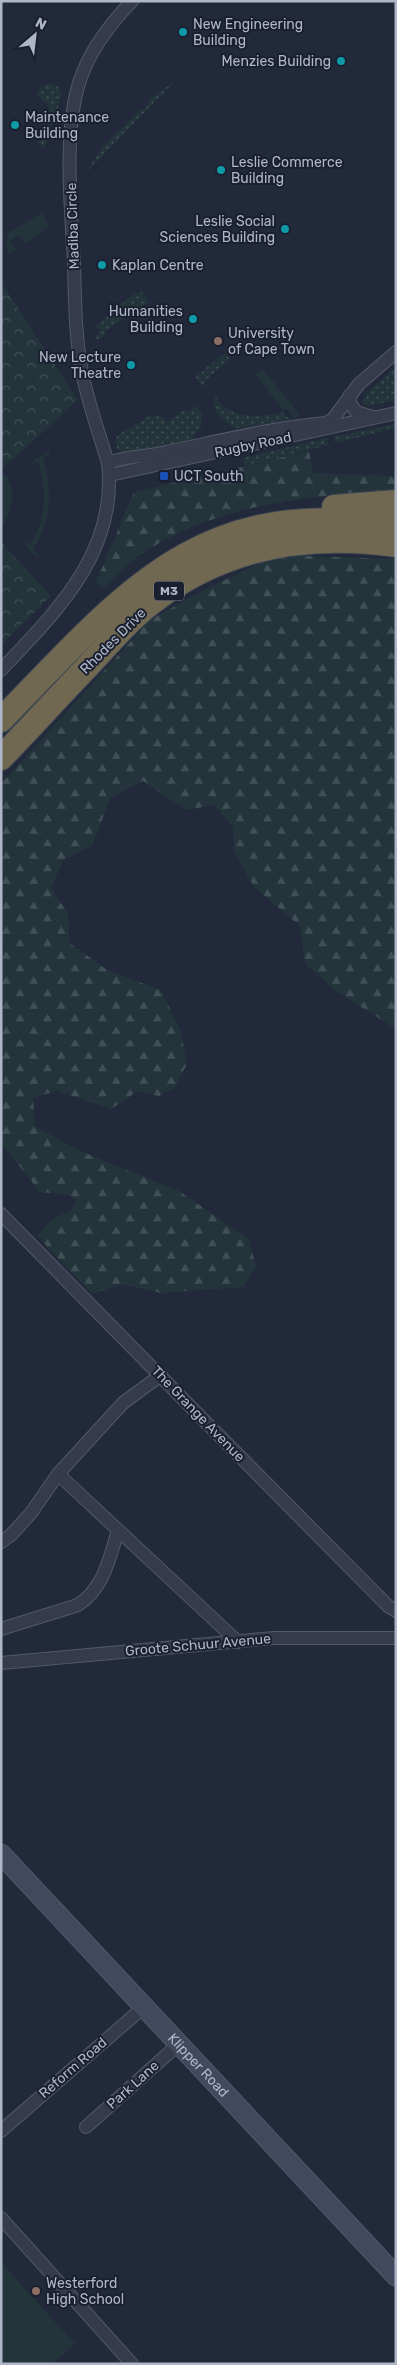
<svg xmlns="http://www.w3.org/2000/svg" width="397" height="2365" viewBox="0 0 397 2365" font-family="Rubik,sans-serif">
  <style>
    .grass { fill: #23353b }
    .forest { fill: url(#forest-firs) }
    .park { fill: url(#park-crowns) }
    .garden { fill: url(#garden-dots) }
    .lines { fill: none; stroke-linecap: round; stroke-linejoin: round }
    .street-casing { stroke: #525968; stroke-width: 14 }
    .secondary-casing { stroke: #525968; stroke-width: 21 }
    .highway-casing { stroke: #3f4655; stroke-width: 26 }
    .street { stroke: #353b4b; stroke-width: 12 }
    .secondary { stroke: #42495e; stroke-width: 19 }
    .highway { stroke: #716851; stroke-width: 24 }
    .culture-dot { fill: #0f9aa8; stroke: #1a202f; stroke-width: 2 }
    .education-dot { fill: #8d6e63; stroke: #1a202f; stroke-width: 2 }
    .transit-dot { fill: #1a4fb4; stroke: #1a202f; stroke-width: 2 }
    .labels { text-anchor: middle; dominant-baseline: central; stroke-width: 4; stroke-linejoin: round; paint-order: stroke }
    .shield { fill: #1a202f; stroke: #828999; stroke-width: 1 }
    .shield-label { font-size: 12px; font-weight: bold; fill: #afb6c7 }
    .poi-label { font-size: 14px; fill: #afb6c7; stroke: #1a202f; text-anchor: start }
    .street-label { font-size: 14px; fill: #afb6c7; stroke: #1a202f }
  </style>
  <defs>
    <pattern id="forest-firs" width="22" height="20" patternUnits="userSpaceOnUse" patternTransform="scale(1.25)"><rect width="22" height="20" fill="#23353b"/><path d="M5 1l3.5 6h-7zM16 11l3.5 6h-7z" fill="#405056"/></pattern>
    <pattern id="park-crowns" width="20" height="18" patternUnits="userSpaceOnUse" patternTransform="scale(1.25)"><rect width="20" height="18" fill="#23353b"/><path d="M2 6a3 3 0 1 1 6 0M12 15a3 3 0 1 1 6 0" fill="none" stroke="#405056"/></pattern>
    <pattern id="garden-dots" width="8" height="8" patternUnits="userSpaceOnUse" patternTransform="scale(1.25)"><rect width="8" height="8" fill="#23353b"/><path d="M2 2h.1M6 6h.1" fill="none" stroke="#405056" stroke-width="1.8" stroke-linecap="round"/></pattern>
  </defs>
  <rect width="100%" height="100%" fill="#21293a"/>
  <g class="grass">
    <polygon points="42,213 50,226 25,244 18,235 10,241 16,250 9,255 6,243 9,232"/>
    <polygon points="263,369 300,415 294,419 288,409 283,410 255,374"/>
    <path d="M49,451L50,454L43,458C52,491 52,520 33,549L39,555H37L33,554L21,539L30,545C46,519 48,492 38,462L31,464V462Z"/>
    <path d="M5,474C17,490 12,512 1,528V477Z"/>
    <polygon points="1,2262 75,2344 52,2364 1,2364"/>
  </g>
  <g class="forest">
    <path d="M309,451L313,473L396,476V491C311,495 219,504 146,551C130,561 117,576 103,588L96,582L134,492Z"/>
    <polygon points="277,555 396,559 396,1029 336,991 305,964 300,926 254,887 234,851 233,827 214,805 186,810 143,781 110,798 93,845 63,860 51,888 68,914 70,943 107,970 161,990 181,1032 187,1064 174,1089 159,1096 138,1091 111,1109 57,1091 33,1098 35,1126 78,1150 179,1191 249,1239 256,1267 243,1287 160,1293 122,1284 92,1294 37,1236 53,1219 71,1210 77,1201 70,1195 40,1192 5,1148 1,1147 1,784 150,620 198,593"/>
  </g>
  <g class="park">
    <polygon points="1,282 78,400 1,470"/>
    <polygon points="1,542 51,596 1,645"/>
  </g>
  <g class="garden">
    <polygon points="174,82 85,174 103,146 140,110 146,108 149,100"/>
    <polygon points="47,83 57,85 62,94 44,150 38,142 47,134 49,106 37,95 39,89"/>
    <polygon points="141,291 149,302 105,331 106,334 97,341 96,337 99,329 97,326 135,292 137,294"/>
    <polygon points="225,353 230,359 207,379 203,387 195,377"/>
    <polygon points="396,367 396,400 367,406 362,401 366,394"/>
    <path d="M216,395C221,418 264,419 282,412L290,420L237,428C224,424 208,410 216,395Z"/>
    <path d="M195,406L202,414L201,427L191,440C177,444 128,459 117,449L116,436L151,415L164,417L167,422L185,409L188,412Z"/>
    <polygon points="396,424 396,428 335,443 334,437"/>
    <polygon points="327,438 328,445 245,466 243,458"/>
  </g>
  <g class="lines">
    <defs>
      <g id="street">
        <polyline points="350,395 350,403 356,412 373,417"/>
        <path d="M108,463C125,456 143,457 161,453C216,442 270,428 326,423L333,419L359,384L396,352"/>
        <polyline points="110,475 396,413"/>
        <path d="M1,670C57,611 118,552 108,463C99,433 88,403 82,372C75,336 75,298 74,262C71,208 63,131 80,80C90,50 110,24 132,1"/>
        <path d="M1,1214C130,1345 258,1476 388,1606L396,1611"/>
        <polyline points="58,1474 238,1642"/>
        <polyline points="1,1542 11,1535 31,1513 58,1474 123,1403 161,1375"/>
        <path d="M1,1629L78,1605C104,1588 109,1559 118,1531"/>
        <polyline points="1,1663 274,1638 396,1638"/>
        <polyline points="86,2127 180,2043"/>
        <polyline points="1,2131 145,2006"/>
        <polyline points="1,2218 132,2364"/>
      </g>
      <g id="secondary">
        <path id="s1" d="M1,1854L396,2276"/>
      </g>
      <g id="highway">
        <polyline points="334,507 396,502"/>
        <path d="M1,720C126,592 199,495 396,526"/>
        <path d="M1,758C30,728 58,697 87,667C106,647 124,625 146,607C218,548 305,532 396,545"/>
      </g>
    </defs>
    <use href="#street" class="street-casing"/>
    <use href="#secondary" class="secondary-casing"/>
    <use href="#highway" class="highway-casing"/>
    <use href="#street" class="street"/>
    <use href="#secondary" class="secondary"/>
    <use href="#highway" class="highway"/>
  </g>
  <g class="culture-dot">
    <circle cx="183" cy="32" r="5"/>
    <circle cx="341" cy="61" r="5"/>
    <circle cx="15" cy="125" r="5"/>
    <circle cx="221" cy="170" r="5"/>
    <circle cx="285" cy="229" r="5"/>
    <circle cx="102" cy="265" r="5"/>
    <circle cx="193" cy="319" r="5"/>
    <circle cx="131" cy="365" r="5"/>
  </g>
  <g class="education-dot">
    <circle cx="218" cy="341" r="5"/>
    <circle cx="36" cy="2291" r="5"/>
  </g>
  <rect class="transit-dot" x="159" y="471" width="10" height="10" rx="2.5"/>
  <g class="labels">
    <rect class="shield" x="154" y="581.5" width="30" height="19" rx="4"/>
    <g class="shield-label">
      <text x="169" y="591">M3</text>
    </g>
    <g class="poi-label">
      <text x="193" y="24">New Engineering<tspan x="193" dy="16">Building</tspan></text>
      <text x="331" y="61" text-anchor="end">Menzies Building</text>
      <text x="25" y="117">Maintenance<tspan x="25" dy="16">Building</tspan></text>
      <text x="231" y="162">Leslie Commerce<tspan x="231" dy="16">Building</tspan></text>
      <text x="275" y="221" text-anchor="end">Leslie Social<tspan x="275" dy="16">Sciences Building</tspan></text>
      <text x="112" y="265">Kaplan Centre</text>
      <text x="183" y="311" text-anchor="end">Humanities<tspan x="183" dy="16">Building</tspan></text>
      <text x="228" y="333">University<tspan x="228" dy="16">of Cape Town</tspan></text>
      <text x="121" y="357" text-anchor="end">New Lecture<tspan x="121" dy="16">Theatre</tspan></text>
      <text x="174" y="476">UCT South</text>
      <text x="46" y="2283">Westerford<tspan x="46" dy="16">High School</tspan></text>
    </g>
    <g class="street-label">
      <text transform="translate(73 226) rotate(-92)">Madiba Circle</text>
      <text transform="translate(253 445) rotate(-12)">Rugby Road</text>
      <text transform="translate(113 641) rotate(-45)">Rhodes Drive</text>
      <text transform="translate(198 1414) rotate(46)">The Grange Avenue</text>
      <text transform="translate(198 1645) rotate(-5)">Groote Schuur Avenue</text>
      <text stroke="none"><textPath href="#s1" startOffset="289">Klipper Road</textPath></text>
      <text transform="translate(73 2068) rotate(-41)">Reform Road</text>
      <text transform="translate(133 2085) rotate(-42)">Park Lane</text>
    </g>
  </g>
  <rect width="397" height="2365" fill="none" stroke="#afb6c7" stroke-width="5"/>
  <g transform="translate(35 35) rotate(28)" stroke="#1a202f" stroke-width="4" paint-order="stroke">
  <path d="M0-4L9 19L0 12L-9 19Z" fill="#afb6c7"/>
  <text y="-8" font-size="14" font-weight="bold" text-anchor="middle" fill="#afb6c7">N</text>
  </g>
</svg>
